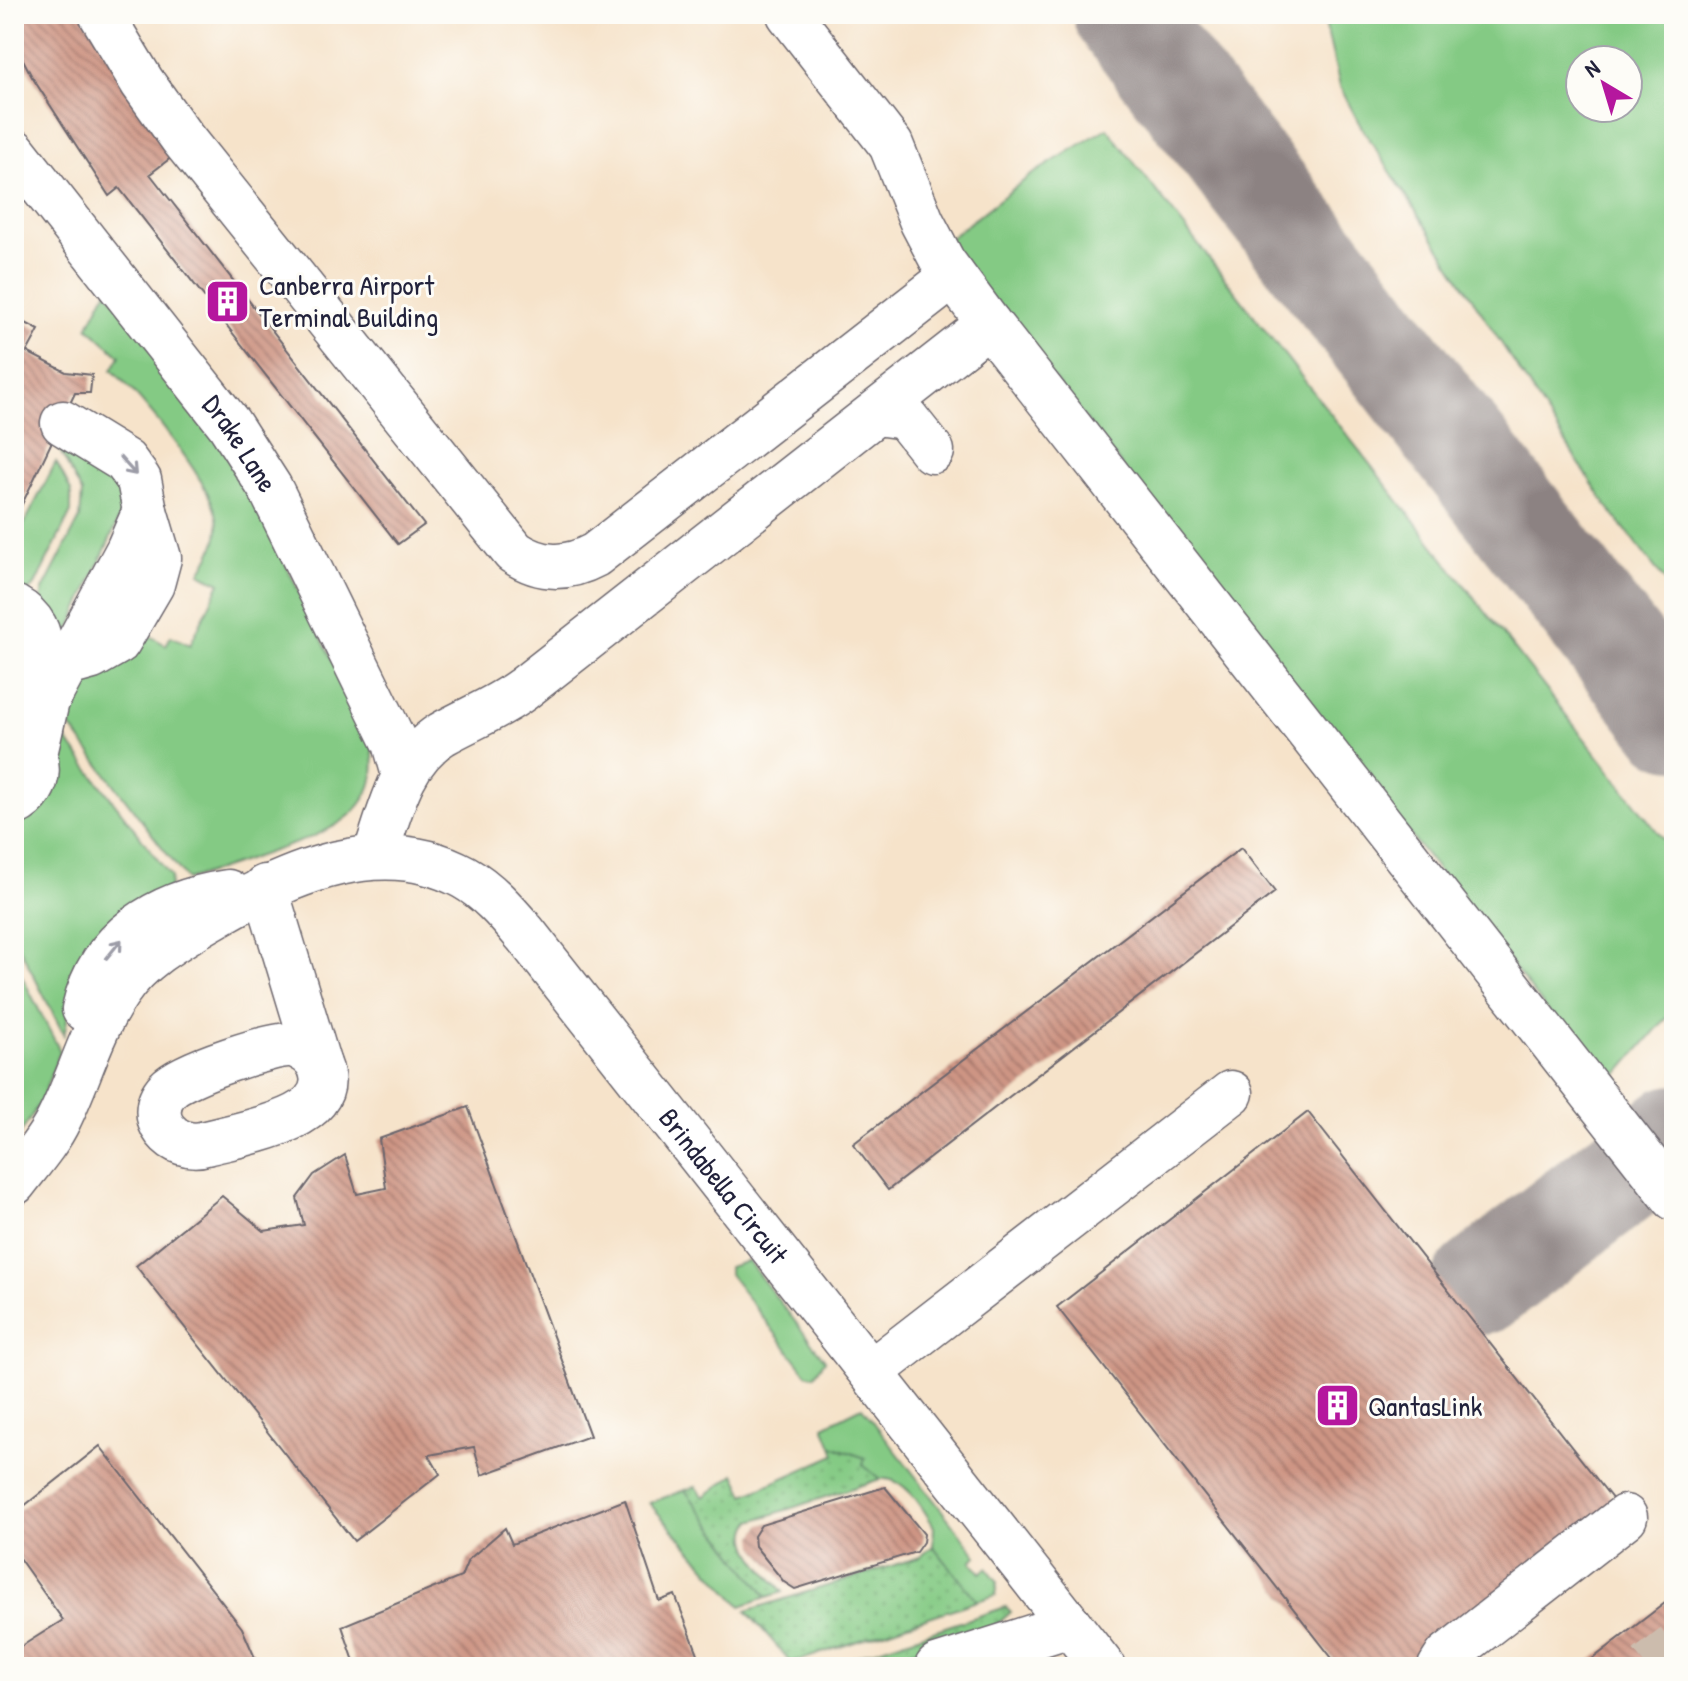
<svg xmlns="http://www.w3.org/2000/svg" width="1688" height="1681" viewBox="0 0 1688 1681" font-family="'Patrick Hand',sans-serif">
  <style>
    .grass { fill: #84ca84; stroke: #537660; stroke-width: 2; fill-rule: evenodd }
    .garden { fill: url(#garden-dots); stroke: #537660; stroke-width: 2 }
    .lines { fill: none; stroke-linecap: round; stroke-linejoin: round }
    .taxiway { stroke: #8c8282; stroke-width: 100 }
    .building { fill: url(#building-back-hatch) }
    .minor-tunnel { stroke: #ccbcad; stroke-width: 44; stroke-dasharray: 44 22; stroke-linecap: butt }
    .minor-casing { stroke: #6c666d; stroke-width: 47 }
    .minor { stroke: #fff; stroke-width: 44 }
    .oneway { stroke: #9c9ca7 }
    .labels { text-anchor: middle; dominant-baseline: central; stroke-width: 6; stroke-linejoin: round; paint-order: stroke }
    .poi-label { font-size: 28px; fill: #22223b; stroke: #fdfcf7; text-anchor: start }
    .street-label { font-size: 28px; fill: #22223b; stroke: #fdfcf7 }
  </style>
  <defs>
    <pattern id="garden-dots" width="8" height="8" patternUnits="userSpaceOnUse" patternTransform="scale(2)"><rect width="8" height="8" fill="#84ca84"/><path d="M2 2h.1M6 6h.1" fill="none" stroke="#72ad73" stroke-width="1.8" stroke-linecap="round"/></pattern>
    <pattern id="building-back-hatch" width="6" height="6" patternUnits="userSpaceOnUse" patternTransform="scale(2)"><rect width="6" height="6" fill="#ce9584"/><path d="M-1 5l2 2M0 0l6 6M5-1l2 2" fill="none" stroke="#a7796d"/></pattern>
  </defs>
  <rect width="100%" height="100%" fill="#fdfcf7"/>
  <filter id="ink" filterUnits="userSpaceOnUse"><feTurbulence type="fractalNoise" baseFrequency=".0125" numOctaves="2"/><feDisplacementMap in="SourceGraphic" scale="16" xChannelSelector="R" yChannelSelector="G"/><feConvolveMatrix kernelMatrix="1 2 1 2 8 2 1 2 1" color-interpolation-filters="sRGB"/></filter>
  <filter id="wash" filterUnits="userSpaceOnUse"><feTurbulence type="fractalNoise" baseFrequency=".006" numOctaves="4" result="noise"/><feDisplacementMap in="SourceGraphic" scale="32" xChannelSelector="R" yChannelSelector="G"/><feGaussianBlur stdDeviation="1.8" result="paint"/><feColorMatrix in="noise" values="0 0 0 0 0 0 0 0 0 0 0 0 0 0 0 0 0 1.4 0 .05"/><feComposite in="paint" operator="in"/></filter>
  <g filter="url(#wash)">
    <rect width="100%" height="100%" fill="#f6e3ca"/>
    <g class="grass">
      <path d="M1323,14H1674V592L1606,505L1359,123L1340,87ZM1628,60V108H1580V60Z"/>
      <polygon points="1107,128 1674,853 1674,1009 1607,1087 946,241 1031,175"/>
      <path d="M107,290L235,459L370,738C390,813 327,833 270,852C242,862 215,871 187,880L63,717L69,689L143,632L166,645L171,636L190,645L220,583L200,573C208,559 218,544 218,527C219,489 141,397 112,370L120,356L88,327Z"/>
      <polygon points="60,442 113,476 125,505 62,647 40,604 43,590 80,518 82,493 58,447"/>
      <polygon points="56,462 71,491 71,512 34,587 26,592 14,586 14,544"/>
      <polygon points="59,730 171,877 170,886 71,1001 64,1035 14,937 14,826 32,815"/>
      <polygon points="14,961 60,1051 41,1101 14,1144"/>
      <polygon points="748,1261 825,1360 814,1376 807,1374 729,1274 729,1267"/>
      <path d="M862,1407L977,1556L971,1561L981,1573L987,1568L998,1582L996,1595L977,1601L933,1546L934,1527C923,1508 905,1476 880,1479L862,1465L864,1458L832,1446L824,1426Z"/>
      <polygon points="685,1490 767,1597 741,1606 649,1503"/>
    </g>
    <g class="garden">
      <path d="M832,1446L865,1458L863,1465L880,1479L752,1521C733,1544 769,1574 783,1592L767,1597L685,1490L696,1487L704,1497L735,1474L745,1495L835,1455Z"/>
      <polygon points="933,1546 977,1601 792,1663 746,1611 920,1557"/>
      <polygon points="1006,1607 1011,1612 994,1627 856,1667 824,1667"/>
    </g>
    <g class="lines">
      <g class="taxiway">
        <polyline points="1123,14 1674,720"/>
        <polyline points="1481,1285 1674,1135"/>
      </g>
    </g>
    <g id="blocks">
      <g class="building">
        <polygon points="14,14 110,14 195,139 150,174 424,525 398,544 119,188 109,196 32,77 14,42"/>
        <polygon points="18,319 39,330 27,352 66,372 92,375 90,393 75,393 14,521 14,321"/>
        <polygon points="1241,848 1275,892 888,1190 853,1144"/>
        <polygon points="468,1107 590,1436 482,1475 474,1447 429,1455 440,1474 354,1541 136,1266 222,1196 264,1231 304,1225 297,1198 314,1175 345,1155 357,1194 386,1188 379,1139"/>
        <polygon points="1308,1112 1617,1505 1414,1667 1339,1667 1057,1307"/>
        <polygon points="100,1446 242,1628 259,1667 14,1667 14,1651 63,1620 14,1551 14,1514"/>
        <polygon points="885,1487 924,1534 923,1542 916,1552 795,1589 784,1582 755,1546 754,1536 761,1525"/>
        <polygon points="625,1500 659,1601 675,1595 700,1659 690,1667 356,1667 342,1626 461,1577 468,1560 505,1528 512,1544"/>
        <polygon points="1674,1596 1674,1667 1582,1667"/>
      </g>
    </g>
  </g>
  <g filter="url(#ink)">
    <use href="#blocks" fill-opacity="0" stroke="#6c666d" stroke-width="2"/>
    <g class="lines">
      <polyline class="minor-tunnel" points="1647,1667 1674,1646"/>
      <defs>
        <g id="minor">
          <path d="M101,14L142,82L182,138L514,552C541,570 567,570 595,555L953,276"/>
          <polyline points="789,14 891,145 922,222 943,262 989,324 1674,1198"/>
          <path id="s1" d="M14,151L229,424L270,488L395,743L404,775"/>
          <polyline points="877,413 905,417 932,451"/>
          <path d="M14,607C54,629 42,672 16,700"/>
          <polyline points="67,664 92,657 118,642 152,584 159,558 145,511"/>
          <polyline points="35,754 47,701 128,550 145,511 139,480 125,461 63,423"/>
          <path d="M14,804C44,790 44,751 16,735"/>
          <path d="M375,856C390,813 400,760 442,734C470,718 496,709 523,689L989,324"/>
          <polyline points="265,887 318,1062"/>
          <path d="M84,1009C100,938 159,902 228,892"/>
          <path d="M294,1045C308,1051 320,1059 322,1075C331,1121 239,1134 206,1143C174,1153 142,1117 168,1089C182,1073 273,1043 294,1045Z"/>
          <path id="s2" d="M14,1183C30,1162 48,1142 59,1119C80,1077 91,1030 118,992C142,956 181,936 218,914C290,873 383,832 464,877C489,891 508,914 526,935L1103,1667"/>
          <polyline points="872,1371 1231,1093"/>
          <polyline points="937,1667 1070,1625"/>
          <polyline points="1440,1667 1447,1656 1625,1517"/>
        </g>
      </defs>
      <use href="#minor" class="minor-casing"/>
      <use href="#minor" class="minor"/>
    </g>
    <defs><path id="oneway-shaft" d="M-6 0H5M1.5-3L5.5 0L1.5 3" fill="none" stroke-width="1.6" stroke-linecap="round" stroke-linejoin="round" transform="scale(2)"/></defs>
    <g class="oneway">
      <use href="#oneway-shaft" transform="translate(128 466) rotate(48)"/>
      <use href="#oneway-shaft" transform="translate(114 949) rotate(-51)"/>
    </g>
  </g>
  <defs>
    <symbol id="building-square" viewBox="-11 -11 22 22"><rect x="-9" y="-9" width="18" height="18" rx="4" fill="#b5179e" stroke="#fdfcf7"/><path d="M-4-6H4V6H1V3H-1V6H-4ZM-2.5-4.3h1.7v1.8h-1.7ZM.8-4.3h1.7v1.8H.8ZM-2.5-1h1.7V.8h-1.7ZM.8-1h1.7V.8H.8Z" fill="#fff"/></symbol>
  </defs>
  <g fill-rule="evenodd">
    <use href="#building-square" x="202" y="276" width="51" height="51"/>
    <use href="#building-square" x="1312" y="1380" width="51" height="51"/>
  </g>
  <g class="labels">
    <g class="poi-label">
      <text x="259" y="285">Canberra Airport<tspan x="259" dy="32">Terminal Building</tspan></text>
      <text x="1368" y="1406">QantasLink</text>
    </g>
    <g class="street-label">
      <text stroke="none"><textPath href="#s1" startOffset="370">Drake Lane</textPath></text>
      <text stroke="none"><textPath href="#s2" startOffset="1012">Brindabella Circuit</textPath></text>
    </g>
  </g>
  <rect width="1688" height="1681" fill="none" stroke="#fdfcf7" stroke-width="48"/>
  <g transform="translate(1604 84) rotate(322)"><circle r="38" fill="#fdfcf7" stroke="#a5a5ac" stroke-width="2"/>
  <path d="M0-6L14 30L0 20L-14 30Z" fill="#b5179e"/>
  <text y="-12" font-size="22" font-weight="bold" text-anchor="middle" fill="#22223b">N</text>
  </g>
</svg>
